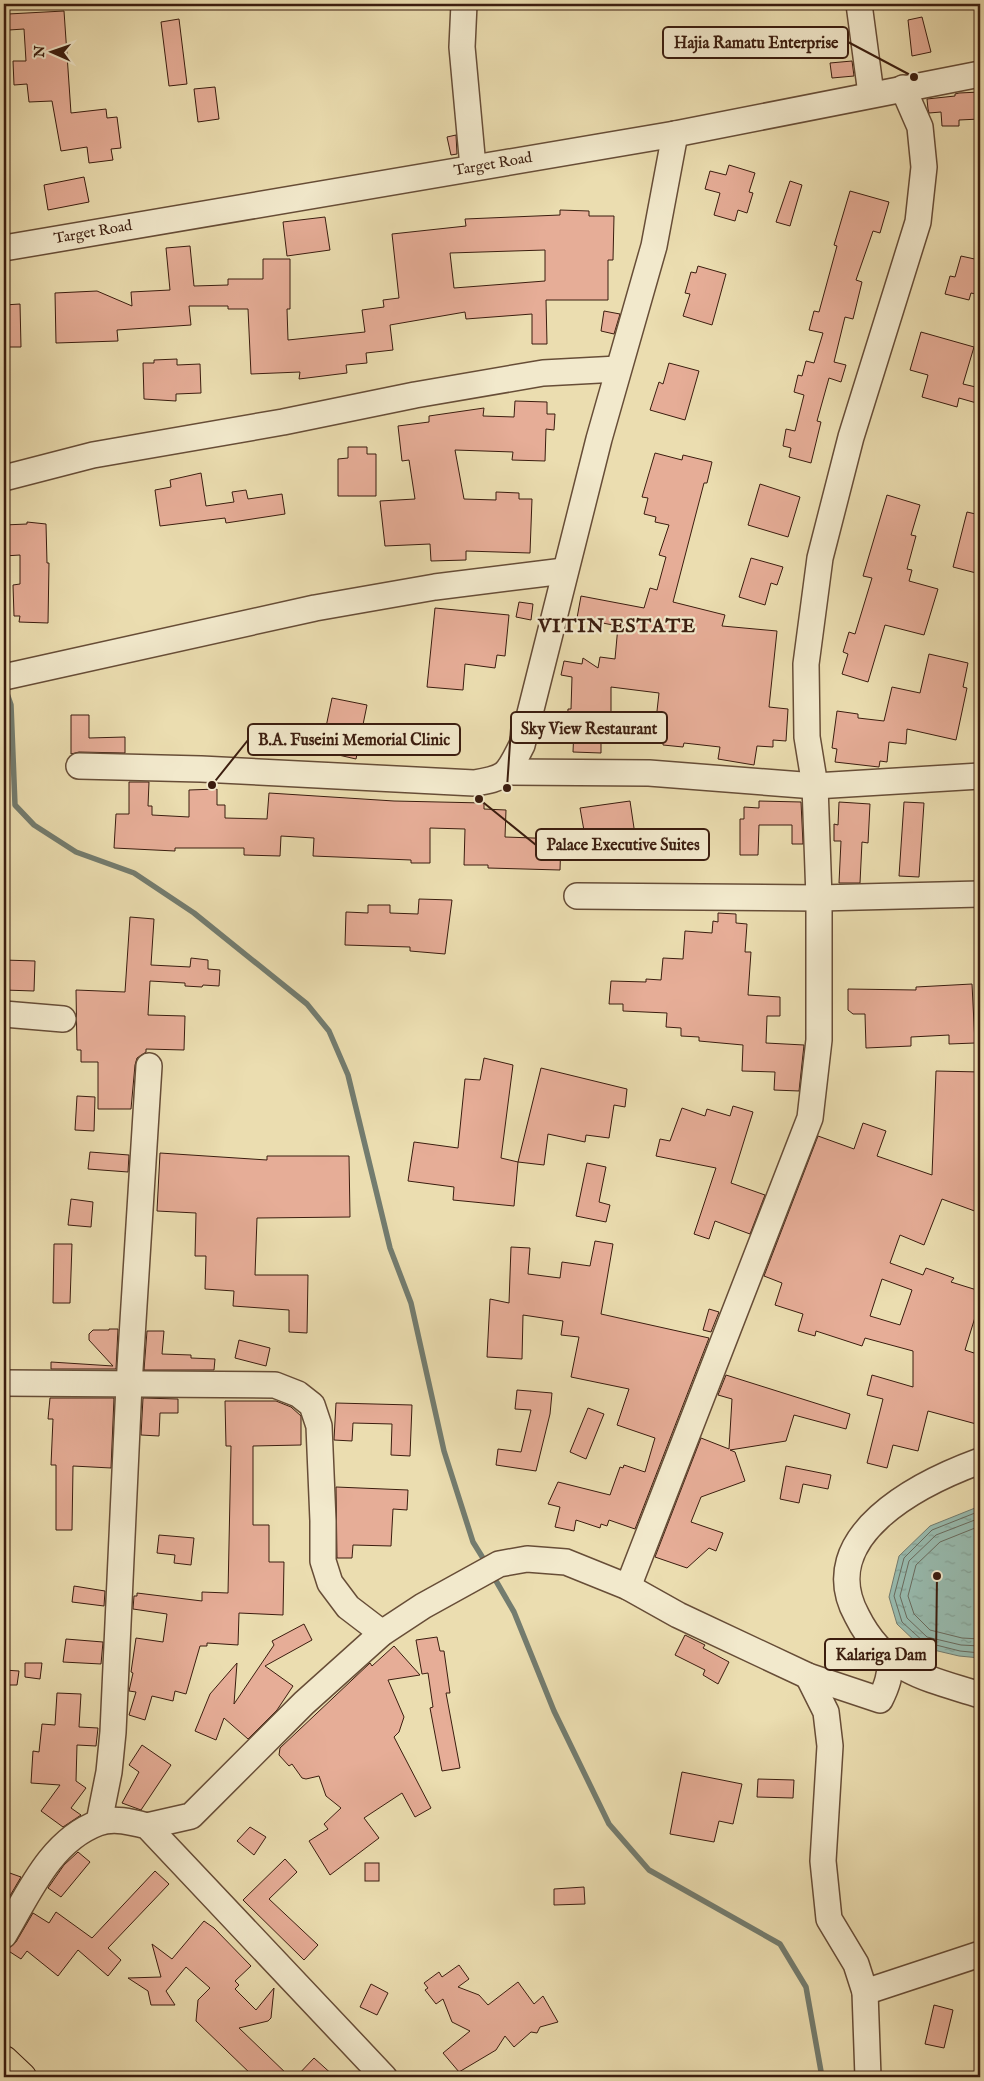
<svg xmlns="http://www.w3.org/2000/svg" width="984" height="2081" viewBox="0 0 984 2081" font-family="'IM FELL English',serif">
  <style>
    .water { fill: url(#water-ripples); stroke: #737c6f }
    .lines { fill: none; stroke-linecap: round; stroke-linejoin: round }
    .shore { stroke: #6a6c5f; stroke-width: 1 }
    .stream { stroke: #737c6f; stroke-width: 5.5 }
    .building { fill: #e6ad97; stroke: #3b1d0f; fill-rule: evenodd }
    .minor-casing { stroke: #674d37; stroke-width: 28 }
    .major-casing { stroke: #3b1d0f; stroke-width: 30 }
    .minor { stroke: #f2e9cc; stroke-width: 25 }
    .major { stroke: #ebddb0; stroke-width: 28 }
    .labels { text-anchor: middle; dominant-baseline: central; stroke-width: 4.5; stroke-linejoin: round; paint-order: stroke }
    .street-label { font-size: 15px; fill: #3b1d0f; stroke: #f2e9cc }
    .district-label { font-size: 20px; font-weight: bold; letter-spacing: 1px; fill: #3b1d0f; stroke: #f2e9cc }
    .leader { fill: none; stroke: #3b1d0f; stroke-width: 2 }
    .callout-dot { fill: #3b1d0f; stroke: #f2e9cc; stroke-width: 2 }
    .callout { fill: #f2e9cc; stroke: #3b1d0f; stroke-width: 2 }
    .callout-label { font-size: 16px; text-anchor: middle; font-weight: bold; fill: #3b1d0f }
  </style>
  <defs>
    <pattern id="water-ripples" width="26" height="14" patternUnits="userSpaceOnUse" patternTransform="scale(1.25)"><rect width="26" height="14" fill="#98bbaf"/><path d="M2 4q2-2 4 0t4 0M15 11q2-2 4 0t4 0" fill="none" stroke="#84a095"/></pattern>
  </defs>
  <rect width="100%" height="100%" fill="#ebddb0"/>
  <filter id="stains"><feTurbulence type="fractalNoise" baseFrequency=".004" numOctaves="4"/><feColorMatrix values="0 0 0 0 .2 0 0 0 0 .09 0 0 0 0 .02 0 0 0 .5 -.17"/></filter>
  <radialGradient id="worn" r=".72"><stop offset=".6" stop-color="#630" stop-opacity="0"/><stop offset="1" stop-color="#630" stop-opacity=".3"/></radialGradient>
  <polygon class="water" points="980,1506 980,1658 959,1656 921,1647 897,1624 889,1597 899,1556 930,1526"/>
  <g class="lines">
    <g class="shore">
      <polyline points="980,1511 932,1530 904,1558 894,1596 902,1622 924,1642 960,1651 980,1653"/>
      <polyline points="980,1518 936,1535 909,1561 900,1596 907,1618 927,1637 961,1645 980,1646"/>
      <polyline points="980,1526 940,1542 916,1565 908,1596 914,1614 930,1630 962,1638 980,1639"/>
    </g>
    <g class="stream">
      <polyline points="4,685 11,705 15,805 34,825 76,852 134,873 194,913 307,1004 329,1031 348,1075 390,1248 411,1303 444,1451 473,1542 486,1563"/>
      <polyline points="492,1574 514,1612 554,1711 609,1824 649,1870 780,1944 806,1987 822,2077"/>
    </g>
  </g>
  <g class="building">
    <polygon points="64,11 71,113 106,109 107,118 117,117 121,148 111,149 113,160 89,163 87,147 61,151 52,101 29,102 27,84 14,85 13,61 26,61 24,29 9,30 8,14"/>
    <polygon points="922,17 931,52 912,56 908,20"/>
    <polygon points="179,19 187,84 169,86 161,22"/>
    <polygon points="852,61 854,76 832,78 830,63"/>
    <polygon points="215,87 219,119 198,122 194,89"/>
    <polygon points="980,92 980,119 959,120 959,126 942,126 941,112 929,113 928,109 927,99 955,96 955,94 959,93"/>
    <polygon points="456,135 457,154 451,155 447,137"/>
    <polygon points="729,165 755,173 749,192 753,193 747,213 738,210 735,221 714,215 720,193 705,189 710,171 726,175"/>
    <polygon points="84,177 89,202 48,210 44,185"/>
    <polygon points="790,181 802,185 790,226 776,222"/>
    <polygon points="850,191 889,202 880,233 873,231 856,280 862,282 853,319 845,317 834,362 846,365 841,382 829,378 817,421 821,422 811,463 789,457 791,448 783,446 786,429 795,431 804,395 794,392 798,375 802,376 806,361 814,363 823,333 809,330 814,311 819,312 837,246 834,245"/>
    <path d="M560,210L589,211V216H614L613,260H608V300H546L547,344H532V314L466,319L465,312L390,325L393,350L366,353L367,363L346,365L347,373L299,379L300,372L251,374L248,309H228V306H189L191,325L117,330L118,341L56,343L55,293L97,291L132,306L131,292L170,290L166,248L190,246L194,286L228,285V279H263V259H290V309H287L288,340L365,332L362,310L384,307L383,300L399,298L392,234L466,226L465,219L560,215ZM545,250V281L454,288L450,253Z"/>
    <polygon points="325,217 330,250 287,256 283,222"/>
    <polygon points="961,256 979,260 976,273 980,274 980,295 971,293 969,300 945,294 950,276 955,277"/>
    <polygon points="698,266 726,274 712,325 683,316 690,294 685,293 691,272 696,273"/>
    <polygon points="20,304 21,347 4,347 4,305"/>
    <polygon points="604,311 620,314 614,334 601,331"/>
    <polygon points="921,332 974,347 963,384 980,388 980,404 959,398 957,407 922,397 928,375 910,370"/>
    <polygon points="177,359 177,365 200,364 201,393 176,394 176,401 144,399 143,363 154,363 154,360"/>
    <polygon points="669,363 699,371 685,420 650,410 659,382 663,384"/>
    <polygon points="515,401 547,402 547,414 555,414 554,430 546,429 545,461 512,460 513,452 455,450 464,499 496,500 496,492 519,493 519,499 532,499 530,553 466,551 466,560 431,561 430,544 385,546 380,501 415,499 409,460 402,461 398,426 429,422 429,416 484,408 483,416 514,417"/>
    <polygon points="348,447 367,447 367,454 376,454 376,496 338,496 338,459 348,458"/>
    <polygon points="655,453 682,460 683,455 712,462 707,483 704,483 673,602 725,615 722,626 777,631 769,707 788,709 786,741 773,740 773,747 757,746 754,765 718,759 720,747 684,743 683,747 663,745 663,739 654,738 659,693 611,687 611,714 606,713 606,736 601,735 601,753 573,752 574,728 567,728 568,709 571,709 572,677 561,675 564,661 582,664 583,658 598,668 600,657 615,659 618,626 577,618 581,596 644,608 650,588 657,590 666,557 659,555 669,525 655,522 656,517 644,514 648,498 642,497"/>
    <polygon points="201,473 206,506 234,502 232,492 246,490 248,499 282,494 285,514 226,523 225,518 160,526 155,490 171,487 170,480"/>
    <polygon points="760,484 800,497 788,537 748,525"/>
    <polygon points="887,495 920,505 911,535 916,536 907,569 912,570 909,581 938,589 924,635 885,625 868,682 842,674 848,654 843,652 849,632 855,634 872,578 863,576"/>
    <polygon points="967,512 980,515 980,531 975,552 980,553 980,574 953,567"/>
    <polygon points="27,522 46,524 47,563 49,563 48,623 19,622 20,616 14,616 13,585 20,584 20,555 4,556 4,525 27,524"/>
    <polygon points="751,558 783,567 777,585 771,583 765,605 739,597"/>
    <polygon points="519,602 533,604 531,620 516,617"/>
    <polygon points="435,608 509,615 505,656 497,655 495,668 465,664 463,690 427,687"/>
    <polygon points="929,654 968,663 963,687 967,688 956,740 907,729 906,744 889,742 887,762 880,761 879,767 835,762 837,749 832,748 837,711 858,714 858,718 884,721 892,687 920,693"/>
    <polygon points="332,698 367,705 356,759 321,751"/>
    <polygon points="71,715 89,715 89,738 125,737 125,753 79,752 71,754"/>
    <polygon points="129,782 149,782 148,806 152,806 152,815 189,817 189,790 217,789 217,805 225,805 225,818 267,819 269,793 394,801 484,803 484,809 506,810 505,837 561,839 560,870 488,868 488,865 464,865 465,829 430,828 430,863 411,863 411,860 313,856 314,838 281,836 280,856 244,855 244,848 175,848 175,851 114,848 116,814 129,814"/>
    <polygon points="630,801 638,855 621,858 620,854 591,859 589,841 586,842 580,808"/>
    <polygon points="759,801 801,802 803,844 792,844 792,825 759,825 758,855 740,855 740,819 744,819 744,807 759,808"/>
    <polygon points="839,802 870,804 868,843 862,842 860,883 839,883 841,841 834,841 834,824 838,825"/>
    <polygon points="904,802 924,803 919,877 899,876"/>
    <polygon points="419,899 452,900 445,954 410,951 410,947 345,945 346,912 368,913 368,905 390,905 390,913 418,914"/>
    <polygon points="718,913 736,914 736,923 747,924 745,952 751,952 748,995 780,997 780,1016 767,1016 766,1043 804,1045 799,1091 774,1090 775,1072 742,1071 743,1045 699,1041 699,1037 681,1036 681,1028 666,1027 667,1013 623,1011 623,1004 609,1004 611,981 646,982 646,979 661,980 663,958 683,959 685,931 712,933 713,921 718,922"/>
    <polygon points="130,917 154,919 151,965 190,967 191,958 208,960 208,969 220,970 219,986 203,985 202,987 185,986 185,983 150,981 148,1015 185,1016 184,1050 146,1049 146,1052 137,1058 135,1065 131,1109 98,1109 98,1062 81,1062 81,1050 77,1050 76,990 125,992"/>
    <polygon points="4,960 35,961 34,991 4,990"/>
    <polygon points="972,984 975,1043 949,1044 949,1035 911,1037 911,1046 866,1048 865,1014 853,1014 848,1010 848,989 916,990 916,987"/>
    <polygon points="484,1058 513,1065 501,1158 518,1162 514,1206 453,1200 454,1187 408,1181 414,1142 458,1148 465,1079 480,1080"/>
    <polygon points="541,1068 627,1089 625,1107 614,1105 609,1138 586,1135 585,1142 548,1134 544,1165 518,1162"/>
    <path d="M936,1071L980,1072V1213L942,1199L924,1245L900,1235L890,1263L923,1275L926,1268L954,1278L951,1282L980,1291V1301L965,1350L980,1355V1425L928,1411L918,1451L893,1445L887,1468L867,1463L883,1399L867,1395L872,1375L913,1387V1351L865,1338L862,1346L816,1331L815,1336L798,1331L803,1314L775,1305L782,1283L764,1276L818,1136L854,1149L863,1123L886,1131L877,1156L932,1175ZM882,1279L912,1290L900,1325L870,1316Z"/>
    <polygon points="77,1096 95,1097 94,1131 75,1130"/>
    <polygon points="733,1106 753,1112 731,1183 765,1195 750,1234 715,1221 709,1239 694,1234 716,1168 656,1156 660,1139 670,1141 682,1108 705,1116 707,1109 730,1116"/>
    <polygon points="90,1152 129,1155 128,1172 88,1169"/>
    <polygon points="160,1153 267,1160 267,1156 349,1156 350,1217 257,1218 255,1275 308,1275 307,1333 289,1332 289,1310 233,1306 234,1291 205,1289 206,1256 195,1256 196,1213 157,1211"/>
    <polygon points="587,1163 606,1167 599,1202 610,1205 606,1222 576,1216"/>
    <polygon points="71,1199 93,1202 91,1227 68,1225"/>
    <polygon points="595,1241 613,1244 601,1314 709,1338 635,1529 609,1520 607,1526 601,1524 600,1528 576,1520 574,1531 555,1527 560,1507 548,1504 558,1482 610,1495 620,1467 623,1468 624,1465 645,1472 655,1438 617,1425 629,1389 571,1377 579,1337 561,1335 563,1321 523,1315 522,1359 487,1357 490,1299 509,1303 511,1247 530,1248 528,1274 560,1278 562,1262 590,1266"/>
    <polygon points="54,1244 72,1244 70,1303 53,1303"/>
    <polygon points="709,1309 719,1312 711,1332 703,1330"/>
    <polygon points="109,1329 118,1329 116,1369 51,1369 51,1362 113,1366 89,1340 89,1334 93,1330 109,1330"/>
    <polygon points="147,1331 164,1331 162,1354 191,1355 191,1358 215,1359 214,1370 144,1370"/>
    <polygon points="239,1340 270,1348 266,1366 235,1358"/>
    <polygon points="726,1375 850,1414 846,1429 794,1415 786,1441 730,1450 735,1452 745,1481 701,1497 691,1522 723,1533 716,1551 709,1548 687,1568 655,1557 701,1438 729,1449 732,1399 718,1395"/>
    <polygon points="517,1390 552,1393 550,1414 536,1471 496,1465 498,1449 521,1452 531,1410 515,1409"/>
    <polygon points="50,1398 114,1398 111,1468 73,1466 72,1530 56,1530 56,1465 51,1465 53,1419 48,1419"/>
    <polygon points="143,1398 178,1399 178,1413 160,1413 159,1436 141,1435"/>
    <polygon points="225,1401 276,1401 291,1407 301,1416 301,1445 253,1446 253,1525 269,1525 269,1562 284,1562 283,1615 239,1613 238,1645 207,1643 207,1646 200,1646 186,1694 175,1691 173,1701 152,1696 145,1720 129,1715 136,1692 129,1691 133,1673 131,1672 136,1638 163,1642 167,1614 133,1609 134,1596 137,1596 137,1593 202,1601 202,1592 228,1593 231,1446 226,1446"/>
    <polygon points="336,1403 412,1405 410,1456 391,1455 392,1424 353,1423 352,1441 334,1440"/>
    <polygon points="588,1408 604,1414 586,1459 570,1452"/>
    <polygon points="786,1466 831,1475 828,1489 803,1484 799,1503 780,1499"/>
    <polygon points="336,1487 408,1490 407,1510 393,1509 391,1546 353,1545 352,1558 337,1558"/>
    <polygon points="159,1535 194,1538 191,1565 174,1563 175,1555 157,1553"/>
    <polygon points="74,1586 105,1591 104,1606 72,1602"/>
    <polygon points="304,1624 312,1640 265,1666 293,1686 277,1710 248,1739 224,1718 216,1740 195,1731 210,1694 237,1663 234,1704 274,1645 272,1641"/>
    <polygon points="685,1635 705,1645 703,1648 729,1662 718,1684 703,1675 705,1670 675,1655"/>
    <polygon points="437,1637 440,1651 444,1651 450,1693 446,1693 460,1768 442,1771 430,1708 433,1707 428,1673 422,1674 416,1640"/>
    <polygon points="66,1639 103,1642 101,1664 63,1662"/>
    <polygon points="394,1646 420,1675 388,1680 404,1717 399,1732 394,1737 431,1808 415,1817 402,1793 364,1818 379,1838 330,1875 309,1841 328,1829 324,1824 341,1808 326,1796 319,1776 306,1779 302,1778 292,1764 289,1766 279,1755 280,1748 370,1663 372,1666"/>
    <polygon points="25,1663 42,1663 40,1679 25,1677"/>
    <polygon points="4,1670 19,1671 17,1685 4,1685"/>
    <polygon points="57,1693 81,1694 79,1727 98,1728 96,1746 77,1745 76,1781 86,1788 71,1808 81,1815 63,1827 41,1811 60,1785 31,1783 33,1751 39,1752 42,1724 55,1725"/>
    <polygon points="142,1745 171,1765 141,1810 122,1803 139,1772 129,1765"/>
    <polygon points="682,1772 742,1784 733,1824 719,1821 714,1842 670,1834"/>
    <polygon points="758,1779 794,1780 793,1798 757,1797"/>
    <polygon points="250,1827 266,1837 254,1855 237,1841"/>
    <polygon points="78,1852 90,1862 61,1897 48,1888 64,1865"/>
    <polygon points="285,1859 297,1872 269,1899 318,1945 304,1960 243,1900"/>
    <rect x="365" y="1863" width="14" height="18"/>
    <polygon points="4,1871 21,1877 4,1906"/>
    <polygon points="155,1871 169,1884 108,1948 121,1960 108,1976 78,1950 58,1976 27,1951 21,1959 7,1950 16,1942 33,1913 49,1923 56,1912 92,1938"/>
    <polygon points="584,1887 585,1904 554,1905 554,1889"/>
    <polygon points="204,1921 214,1928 251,1966 235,1981 239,1985 235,1989 256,2010 274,1988 271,2018 268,2021 239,2028 290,2077 254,2077 196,2021 198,2000 210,1988 186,1967 166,1991 175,2005 151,2005 148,1991 128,1978 161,1977 152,1944 172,1959"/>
    <polygon points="459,1965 469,1979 458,1987 479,1995 488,2005 518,1982 534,2004 543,1996 558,2022 540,2027 537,2033 531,2032 514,2047 505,2036 496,2050 459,2072 443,2053 470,2031 452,2022 443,1999 436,2004 425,1990 428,1988 424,1983 439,1972 442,1977"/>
    <polygon points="371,1984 388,1993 377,2015 360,2007"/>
    <polygon points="934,2005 953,2010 944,2048 925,2044"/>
    <polygon points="314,2058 335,2077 296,2077"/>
  </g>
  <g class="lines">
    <defs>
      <g id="minor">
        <polyline points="464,4 462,47 473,167"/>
        <polyline points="859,4 871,94"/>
        <polyline points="4,248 675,134 980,74"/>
        <polyline points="4,478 93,455 283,422 415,395 543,373 618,369"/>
        <polyline points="4,677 315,608 435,587 564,571"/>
        <path d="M79,766L201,769L474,783C508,778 507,774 522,745L599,439L654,246L675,134"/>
        <polyline points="509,772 649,773 815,786 980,776"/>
        <polyline points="577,896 819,898 980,894"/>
        <polyline points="4,1014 63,1019"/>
        <polyline points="4,1383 275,1385 298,1394 312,1405 319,1426 323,1521 323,1561 330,1583 348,1607 382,1633"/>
        <path d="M980,1461C920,1483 813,1536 857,1616C868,1638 883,1656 905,1668C928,1681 956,1687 980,1695"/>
        <polyline points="628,1587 810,1118 819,1040 819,898 815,786 807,737 806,664 820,558 851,437 918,222 924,167 920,127 903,88"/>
        <polyline points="808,1676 826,1712 830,1746 823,1861 829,1919 856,1964 865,1992 868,2077"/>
        <polyline points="99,1822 109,1772 113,1732 129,1385 149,1066"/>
        <path d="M147,1826L191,1816L304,1703L382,1633L423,1606L499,1564L527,1559L566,1562L628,1587L678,1615L808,1676L880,1700C887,1686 891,1674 890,1658"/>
        <path d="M4,1935C28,1895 50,1841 98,1823C113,1817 132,1822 147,1826L384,2077"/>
        <polyline points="865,1992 980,1954"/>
      </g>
      <polyline id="major" points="4,2060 22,2077"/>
    </defs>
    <use href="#minor" class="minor-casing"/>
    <use href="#major" class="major-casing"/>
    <use href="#minor" class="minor"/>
    <use href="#major" class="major"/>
  </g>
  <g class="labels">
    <g class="street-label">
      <text transform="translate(493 164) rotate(-10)">Target Road</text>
      <text transform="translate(93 232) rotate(-10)">Target Road</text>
    </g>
    <g class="district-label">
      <text x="617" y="626">VITIN ESTATE</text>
    </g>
  </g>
  <path class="leader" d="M914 77L848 42M507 788L511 728M212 785L248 740M479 799L536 845M937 1576L936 1655"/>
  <g class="callout-dot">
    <circle cx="914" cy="77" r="5"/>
    <circle cx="507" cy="788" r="5"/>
    <circle cx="212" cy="785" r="5"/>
    <circle cx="479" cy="799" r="5"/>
    <circle cx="937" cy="1576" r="5"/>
  </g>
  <g class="callout">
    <rect x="663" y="27" width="185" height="31" rx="5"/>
    <rect x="511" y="712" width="156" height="31" rx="5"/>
    <rect x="248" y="724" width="212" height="31" rx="5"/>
    <rect x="536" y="829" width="173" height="31" rx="5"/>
    <rect x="825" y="1639" width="111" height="31" rx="5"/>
  </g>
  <g class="callout-label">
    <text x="756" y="48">Hajia Ramatu Enterprise</text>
    <text x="589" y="734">Sky View Restaurant</text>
    <text x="354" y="745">B.A. Fuseini Memorial Clinic</text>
    <text x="623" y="850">Palace Executive Suites</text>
    <text x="881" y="1660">Kalariga Dam</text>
  </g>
  <rect width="984" height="2081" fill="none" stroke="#ebddb0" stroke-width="20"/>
  <rect x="5" y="5" width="974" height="2071" fill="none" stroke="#3b1d0f" stroke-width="2.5"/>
  <rect x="10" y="10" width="964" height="2061" fill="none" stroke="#3b1d0f"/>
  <g transform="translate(52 52) rotate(272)" stroke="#f2e9cc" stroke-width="4" paint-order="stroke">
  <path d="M0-4L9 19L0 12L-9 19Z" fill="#3b1d0f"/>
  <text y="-8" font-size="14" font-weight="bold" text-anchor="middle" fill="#3b1d0f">N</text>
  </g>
  <rect width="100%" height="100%" filter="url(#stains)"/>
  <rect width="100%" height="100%" fill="url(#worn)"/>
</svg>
